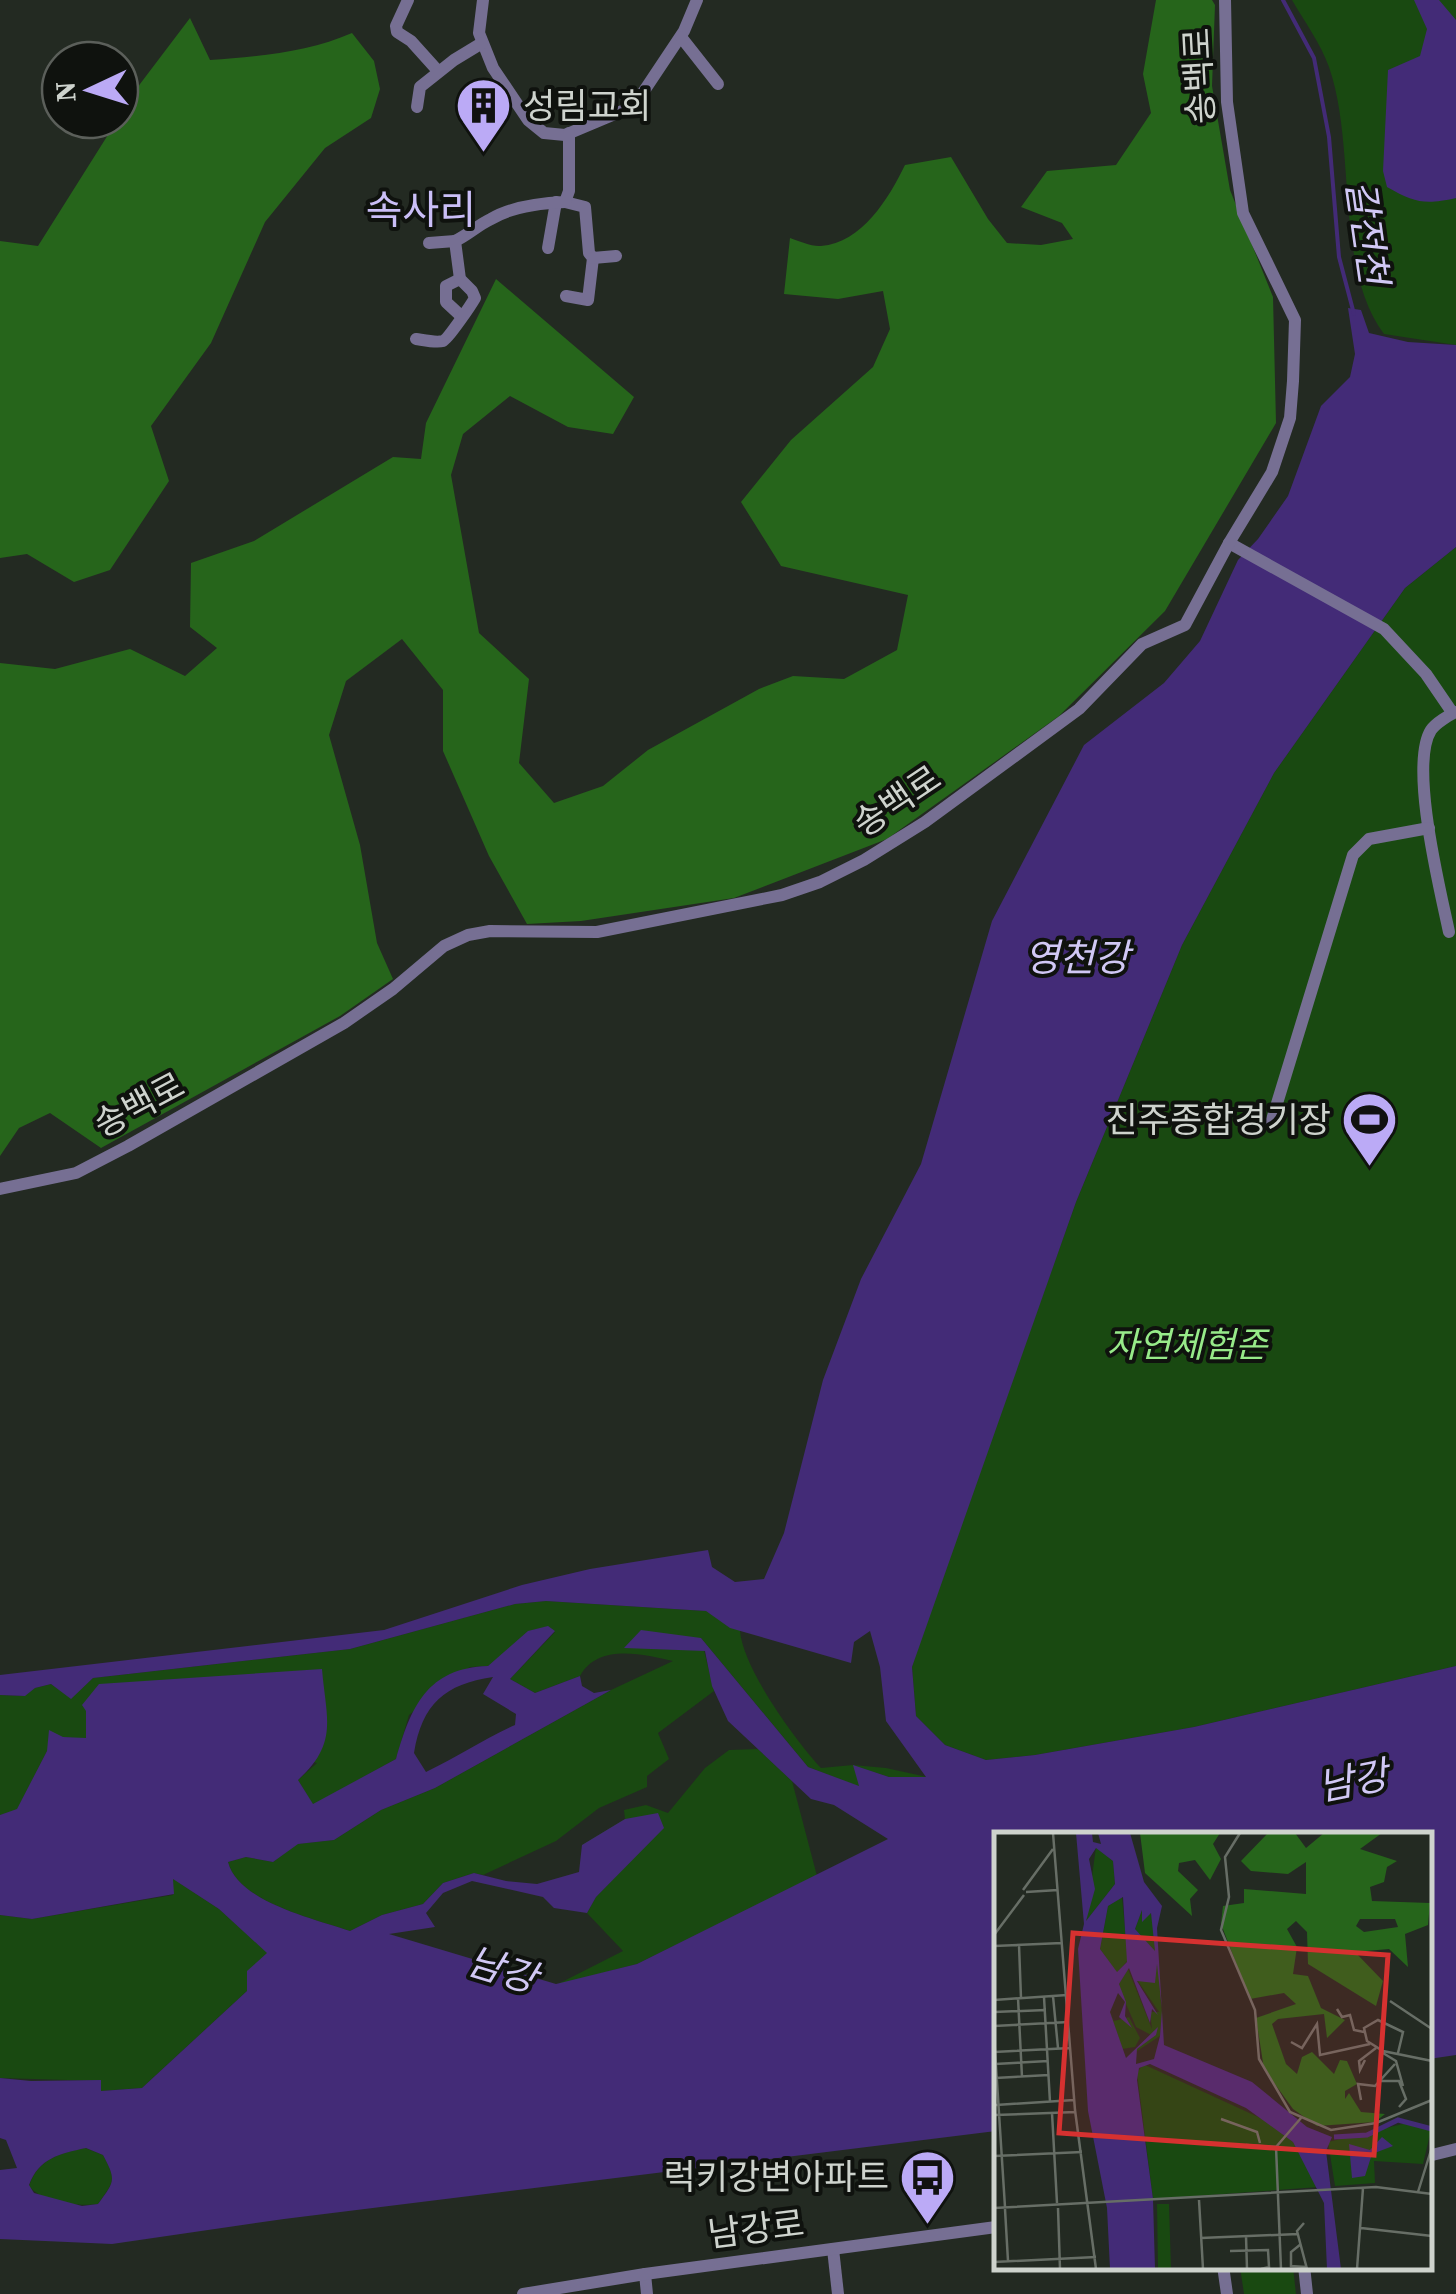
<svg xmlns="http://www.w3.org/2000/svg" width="1456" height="2294" viewBox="0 0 1456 2294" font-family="'Source Serif 4','Noto Sans KR',serif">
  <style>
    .green { fill: #194911 }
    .forest { fill: #26651b }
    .water { fill: #432b77; fill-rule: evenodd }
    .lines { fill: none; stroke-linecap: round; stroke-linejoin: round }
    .stream { stroke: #432b77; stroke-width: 4 }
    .minor { stroke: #766f93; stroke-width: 12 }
    .labels { text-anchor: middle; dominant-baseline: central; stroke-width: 8; stroke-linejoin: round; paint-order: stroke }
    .street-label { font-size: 35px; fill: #ced3cd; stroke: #0f120e }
    .poi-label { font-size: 35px; fill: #ced3cd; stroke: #0f120e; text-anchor: end }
    .park-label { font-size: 35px; font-style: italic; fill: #97ea89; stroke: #0f120e }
    .water-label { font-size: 38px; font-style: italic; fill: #d1c8f5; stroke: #0f120e }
    .quarter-label { font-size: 40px; fill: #cabef7; stroke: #0f120e }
    .inset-river { fill: none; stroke: #432b77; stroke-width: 5 }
    .inset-road { fill: none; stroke: #676e66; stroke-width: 2.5 }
    .view { fill: #d63130; fill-opacity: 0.15; stroke: #d63130; stroke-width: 5 }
    .inset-edge { fill: none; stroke: #ced3cd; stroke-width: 5 }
  </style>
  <rect width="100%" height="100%" fill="#232a22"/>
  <g class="green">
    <path d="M1292,0H1456V345L1384,334C1334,267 1357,148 1329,67C1321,44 1304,21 1292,0Z"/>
    <polygon points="1456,547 1456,1666 1194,1727 1035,1755 986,1760 945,1745 916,1716 912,1667 920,1637 1076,1202 1182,945 1274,773 1405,588"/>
    <path d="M546,1601L706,1611L740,1630C742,1667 795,1740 821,1768L853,1765L886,1768L927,1777H889L854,1766L860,1787L808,1767L701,1638L714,1691L658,1733L669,1759L647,1776V1787L599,1808L556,1841L483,1875L474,1873L443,1883L423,1904L382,1915L350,1931C315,1919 238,1902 228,1862L246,1857L273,1862L297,1844L334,1840L381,1810L435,1788L611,1690L673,1661C643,1654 598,1643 580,1676L535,1693L510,1679L555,1632L507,1651L488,1666L470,1667L409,1715L396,1759L313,1805L298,1780L317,1763L86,1711V1739L63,1737L47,1751L17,1810L0,1815V1695L24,1696L35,1688L51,1684L71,1698L93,1678L350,1649L515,1604Z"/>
    <polygon points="758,1749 792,1781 817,1876 637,1964 556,1985 623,1951 587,1913 596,1897 663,1827 582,1845 625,1819 624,1810 646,1805 668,1813 705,1768 729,1750"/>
    <polygon points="172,1878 219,1909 268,1953 247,1991 142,2088 101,2091 101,2081 0,2078 0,1915 32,1919 173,1895"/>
    <path d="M85,2148L103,2155C117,2181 114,2181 98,2204C78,2207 41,2202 29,2186C39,2158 59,2154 85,2148Z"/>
    <polygon points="1240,2267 1293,2267 1296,2294 1244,2294"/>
  </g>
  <g class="forest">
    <path d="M1156,0H1212L1215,5L1212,86L1230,190L1273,297L1276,423L1165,611L1059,716L887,839L734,898L581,921L527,924L489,856L443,751V690L402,639L346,681L329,735L360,845L377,943L393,979L340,1016L101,1148L50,1113L19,1128L0,1156V663L55,669L130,649L185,676L217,648L190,627L191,563L254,541L393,457L421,459L426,423L496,279L634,397L613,434L568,427L510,396L463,434L451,475L479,633L529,679L519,763L554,803L603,786L648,750L759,689L793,676L844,679L897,650L908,595L781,566L741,502L791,440L873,367L890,329L883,291L838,299L784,294L790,238C799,241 812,247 821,246C862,243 889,198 905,165L951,157L988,219L1007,243L1041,245L1073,239L1062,223L1021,207L1047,171L1116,165L1151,113L1143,74Z"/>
    <path d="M190,18L210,60C256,57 309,52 352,33L374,61L380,89L371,118L325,148L265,222L211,343L151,426L169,481L110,570L74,582L27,554L0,558V241L38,246L140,84Z"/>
  </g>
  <g class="water">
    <path d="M1414,0H1439L1456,20V198C1425,205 1415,203 1387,187L1383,171L1388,70L1420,56L1427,29Z"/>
    <path d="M1348,308L1361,310L1369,333L1408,342L1456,345V547L1405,588L1274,773L1182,945L1076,1202L912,1667L916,1716L945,1745L986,1760L1035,1755L1194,1727L1456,1666V2055L1429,2059L1428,1834H996V2131L284,2219L112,2244L0,2239V2170L17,2168L6,2140L0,2138V2078L31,2081L101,2080V2091L142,2088L247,1991V1971L267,1953L219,1909L173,1879L174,1894L32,1919L0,1915V1815L17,1809L47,1751L49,1730L63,1737L86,1738V1711L82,1705L99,1684L322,1669C326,1718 339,1743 298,1780L313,1804L396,1759C411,1707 427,1668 488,1666L528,1631L548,1626L555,1631L510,1679L535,1693L580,1676L582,1686L594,1693L611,1690L435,1788L381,1810L334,1840L298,1844L273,1862L246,1857L228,1862C238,1902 315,1919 350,1931L382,1915L423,1904L443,1883L474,1873L506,1881L537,1884L579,1872L582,1845L625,1819L658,1813L664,1828L596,1897L587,1913L554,1908L543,1897L472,1881L443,1893L426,1913L435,1927L389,1934L556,1984L637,1964L888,1839L834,1805L811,1799L728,1721L712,1686L705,1651L624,1648L641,1630L701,1638L808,1767L859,1786L853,1765L889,1777H926L886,1721L880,1667L870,1631L854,1642L851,1663L730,1628L706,1611L546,1601L515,1604L350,1649L93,1678L71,1699L51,1684L35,1688L25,1696L0,1695V1675L384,1630L522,1585L590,1569L708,1550L712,1567L735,1582L764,1579L784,1533L823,1380L861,1279L921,1164L992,921L1084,745L1164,683L1200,641L1238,560L1258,539L1288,496L1321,406L1350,377L1355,354ZM493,1677L483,1694L516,1714L515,1725C484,1739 457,1757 426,1772L414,1753C422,1704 445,1684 493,1677ZM86,2148L103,2155C117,2181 114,2182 98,2204L82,2206L34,2193L29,2185C39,2158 59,2154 86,2148Z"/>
  </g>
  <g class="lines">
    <polyline class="stream" points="1283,0 1314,58 1329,137 1339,257 1354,314"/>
    <g class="minor">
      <polyline points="408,0 396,26 397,32 411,41 438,71"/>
      <polyline points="483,0 479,33 493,68 528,120 544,133 565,135 634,106 684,31 697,0"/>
      <polyline points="681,37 718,84"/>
      <polyline points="417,107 420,87 454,60 482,43"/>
      <polyline points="565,202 585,207 589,253 593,258 588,300 566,296"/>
      <polyline points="429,243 455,241"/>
      <polyline points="548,248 556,202"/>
      <polyline points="593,258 616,256"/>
      <polyline points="460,315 446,302 446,286 460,279"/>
      <path d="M416,339C423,340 436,343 443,341C448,339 471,305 475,298L472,291L460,279L455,241C468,235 478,225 491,219C511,207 542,203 565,202L569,191V133"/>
      <polyline points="1229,543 1384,629 1426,674 1452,712"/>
      <path d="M1449,932C1440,889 1409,765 1431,730C1436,723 1449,715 1456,712"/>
      <polyline points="1271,1123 1353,855 1369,839 1429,828"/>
      <polyline points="0,1189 76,1173 128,1146 344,1023 393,989 444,946 468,935 490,931 597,932 782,895 820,882 864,860 925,822 1079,709 1142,644 1185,625 1229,543 1272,472 1290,418 1293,381 1295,320 1243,213 1227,102 1225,0"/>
      <polyline points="1428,2156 1456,2149"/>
      <polyline points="833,2249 838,2294"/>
      <polyline points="1223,2266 1227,2294"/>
      <polyline points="1304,2266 1307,2294"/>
      <polyline points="645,2274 647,2294"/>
      <polyline points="523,2294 645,2274 996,2227"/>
    </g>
  </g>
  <defs>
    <symbol id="building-pin" viewBox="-11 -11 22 30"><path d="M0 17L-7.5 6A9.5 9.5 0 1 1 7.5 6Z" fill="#bbaaf6" stroke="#0f120e"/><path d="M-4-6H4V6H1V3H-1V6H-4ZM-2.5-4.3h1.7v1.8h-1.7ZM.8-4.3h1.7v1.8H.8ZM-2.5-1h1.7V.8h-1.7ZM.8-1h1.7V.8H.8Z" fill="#111"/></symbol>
    <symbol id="stadium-pin" viewBox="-11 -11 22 30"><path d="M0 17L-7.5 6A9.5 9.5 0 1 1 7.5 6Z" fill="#bbaaf6" stroke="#0f120e"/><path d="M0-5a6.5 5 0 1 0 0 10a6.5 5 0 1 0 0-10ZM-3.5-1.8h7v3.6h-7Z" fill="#111"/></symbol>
    <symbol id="bus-pin" viewBox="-11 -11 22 30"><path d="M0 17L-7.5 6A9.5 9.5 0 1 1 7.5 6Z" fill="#bbaaf6" stroke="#0f120e"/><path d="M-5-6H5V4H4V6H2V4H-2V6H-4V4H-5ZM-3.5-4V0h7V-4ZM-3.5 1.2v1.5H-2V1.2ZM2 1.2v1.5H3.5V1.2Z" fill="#111"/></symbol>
  </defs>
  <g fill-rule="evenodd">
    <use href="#building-pin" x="452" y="74" width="63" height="86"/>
    <use href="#stadium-pin" x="1338" y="1088" width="63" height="86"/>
    <use href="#bus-pin" x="896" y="2146" width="63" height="86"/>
  </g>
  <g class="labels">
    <g class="street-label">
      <text transform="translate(1199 76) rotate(-93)">송백로</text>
      <text transform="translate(897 801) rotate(-34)">송백로</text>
      <text transform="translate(139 1105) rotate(-28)">송백로</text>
      <text transform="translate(756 2229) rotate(-7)">남강로</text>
    </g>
    <g class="poi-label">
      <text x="523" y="106" text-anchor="start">성림교회</text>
      <text x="1331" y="1120">진주종합경기장</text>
      <text x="889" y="2177">럭키강변아파트</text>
    </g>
    <g class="park-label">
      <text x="1187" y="1345">자연체험존</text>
    </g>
    <g class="water-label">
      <text transform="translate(1367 232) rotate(82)">갈전천</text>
      <text x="1077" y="958">영천강</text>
      <text transform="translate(1353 1781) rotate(-11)">남강</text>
      <text transform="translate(502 1970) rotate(17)">남강</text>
    </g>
    <g class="quarter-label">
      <text x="421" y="210">속사리</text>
    </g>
  </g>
  <g transform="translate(994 1832)">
    <rect width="438" height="438" fill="#232a22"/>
    <path d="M102,15L119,29L121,52L92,89ZM128,65L134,128L123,141L106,117L114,74ZM148,78L157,82L161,96L168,183L166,204L143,219L141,233L143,217L159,204L142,195L128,163L125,152L134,137L158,197L156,180H165L143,148L159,118L141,97ZM116,180L120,189L135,185L146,206L141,215L128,217ZM149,232L275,290L299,310L325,355L159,367L143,241ZM417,290L437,298L429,332L380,329L381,351L341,354L334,310ZM163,372H175L177,437H164Z" fill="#194911"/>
    <path d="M146,1H226L219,12L227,27L216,48L201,28L185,31L184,39L204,58L196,67L198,84L151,41ZM274,1H301L312,16L330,1H388L366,17L403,29L393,35L390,50L376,55L378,69L436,71L434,93L411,102L414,135L395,117L361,120L389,149L382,174L314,132L313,100L302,89L293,97L303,115L299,142L314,144L327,176L351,188L333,206L330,182L284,187L278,192L292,232L303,242L308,225L318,220L340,242L346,228L353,229L363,252L351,259V267L355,261L367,280L391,282L381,290L323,294L299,277L270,237L262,186L302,172L290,161L256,167L227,92L229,74L250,71V57L312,62V30L294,42L257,39L247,29ZM366,87H401L404,95L370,100L362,94Z" fill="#26651b" fill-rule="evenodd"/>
    <path d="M98,1L99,10L107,12L104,1H136L150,50L168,74L163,96L170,213L258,250L313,295L338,305L332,319L347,437H333L330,371L299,310L252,276L156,232L145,236L143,248L159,367L161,437H116L113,376L94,279L84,117L90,92L82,1ZM102,16L119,29L121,52L92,89L101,57L95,27ZM129,65L133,130L123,140L106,117L114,74ZM148,78V90L157,81L161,119L141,97ZM163,132L168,178L166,204L160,227L142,232L143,217L162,203L164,195L132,226L116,180L124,161L131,170L125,185L138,196L131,184L132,170L125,152L135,136L156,191L158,177L164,183L143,149L161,151ZM388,305L399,314L378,322L371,344L358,346L355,312L376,318Z" fill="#432b77" fill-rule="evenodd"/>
    <path class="inset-river" d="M340,305L373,303L404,288L438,297"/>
    <path class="inset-road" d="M59,1L81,278L102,437M246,1L231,25L235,65L227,98L261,178L265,227L296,280L337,298L382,291L438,268M29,58L59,17M32,60L64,58M0,103L30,63M25,113L27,166M0,114L68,111M59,164L64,216M50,165L56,270M24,166L28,245M0,168L73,163M396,169L438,197M343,177L348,185L356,183L360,198L370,200M0,180L52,178M0,194L75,190M0,203L11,375M297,210L308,216L323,192L326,223L376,212M0,220L77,216M389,221L402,229L409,254M404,221L409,200L384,188L370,196L373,209L389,219L438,229M371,228L366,238L365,229L382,216M1,232L54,229M1,246L55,243M385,249H405L412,267L405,275M367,268L364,252L381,254L401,232M2,273L80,268M58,281L63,371M1,283L82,280M227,287L263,300L266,311M252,313L282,315L287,437M282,315L307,286M0,324L88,320M424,360L438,315M205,368L209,437M0,376L382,355L438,362M64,376L66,437M11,377L14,429M310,391L303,399L313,437M367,396L438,404M252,404L253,437M207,406L304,402M307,412L297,420V434L312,435M236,419L274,418L275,435L267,437M0,430L102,425M363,437L369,356"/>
    <path class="view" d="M79,101L394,123L380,323L65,301Z"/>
    <rect width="438" height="438" class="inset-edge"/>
  </g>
  <g transform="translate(90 90) rotate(266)"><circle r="48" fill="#0f120e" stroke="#5b5f5a" stroke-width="2.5"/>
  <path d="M0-8L18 38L0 25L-18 38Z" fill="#bbaaf6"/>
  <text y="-15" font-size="28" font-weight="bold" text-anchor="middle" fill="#ced3cd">N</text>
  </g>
</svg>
